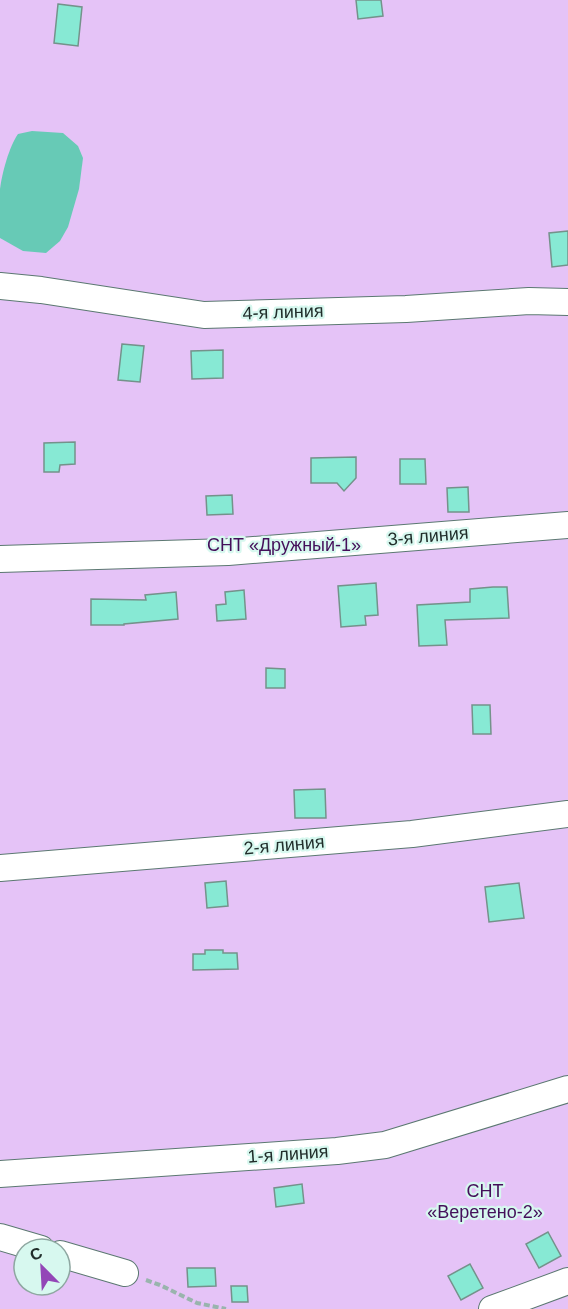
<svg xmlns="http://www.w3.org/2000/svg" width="568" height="1309" viewBox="0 0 568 1309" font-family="Helvetica,sans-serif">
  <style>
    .green { fill: #e5c3f7; fill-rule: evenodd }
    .water { fill: #67cab6 }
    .building { fill: #87e9d4; stroke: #74928b; stroke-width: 1.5 }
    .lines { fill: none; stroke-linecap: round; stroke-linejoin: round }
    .minor-casing { stroke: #5b7871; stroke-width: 28 }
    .path { stroke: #99b4ad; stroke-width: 4; stroke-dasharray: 6 3; stroke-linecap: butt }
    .minor { stroke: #fff; stroke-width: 26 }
    .labels { text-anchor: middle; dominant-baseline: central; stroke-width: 4.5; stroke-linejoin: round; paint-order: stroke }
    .street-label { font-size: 18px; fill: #212e2b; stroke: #d7f8ef }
    .park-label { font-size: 18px; fill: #440f5a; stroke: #d7f8ef }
  </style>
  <rect width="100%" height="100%" fill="#d7f8ef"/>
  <path class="green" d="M0,0H568V1309H0ZM24,1249H60V1285H24Z"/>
  <path class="water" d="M32,131L63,133L78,146L83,158L79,189L68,227L60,241L46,253L23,251L0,238C0,223 0,204 0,189C2,173 9,147 18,134Z"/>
  <g class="building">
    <polygon points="356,0 381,0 383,16 358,19"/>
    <polygon points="58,4 82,7 78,46 54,43"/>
    <polygon points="568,231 568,265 552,267 549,233"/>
    <polygon points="122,344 144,346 140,382 118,380"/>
    <polygon points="223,350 223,378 192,379 191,351"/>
    <polygon points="75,442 75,464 60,465 59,472 44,472 44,443"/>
    <polygon points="356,457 356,478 344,491 337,483 311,483 311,458"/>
    <polygon points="400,459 425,459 426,484 400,484"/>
    <polygon points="468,487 469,512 448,512 447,488"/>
    <polygon points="232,495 233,514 207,515 206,496"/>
    <polygon points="376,583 378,615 365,616 366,625 341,627 338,586"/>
    <polygon points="493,587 507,587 509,618 445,620 447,645 419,646 417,605 470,602 470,589"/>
    <polygon points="244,590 246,619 217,621 216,605 226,604 225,592"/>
    <polygon points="176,592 178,619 124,624 124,625 91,625 91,599 146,600 145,595"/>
    <polygon points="266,668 285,669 285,688 266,688"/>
    <polygon points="472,705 490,705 491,734 473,734"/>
    <polygon points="325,789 326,818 295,818 294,790"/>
    <polygon points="226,881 228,906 207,908 205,883"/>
    <polygon points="519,883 524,918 489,922 485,887"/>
    <polygon points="205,950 223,950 223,953 237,953 238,969 193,970 193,954 205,954"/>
    <polygon points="302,1184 304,1203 276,1207 274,1188"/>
    <polygon points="548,1232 561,1256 539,1268 526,1244"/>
    <polygon points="470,1264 483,1288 461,1300 448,1276"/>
    <polygon points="187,1268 215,1268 216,1286 188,1287"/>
    <polygon points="231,1286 247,1286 248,1302 232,1302"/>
  </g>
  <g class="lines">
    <defs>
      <g id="minor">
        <polyline points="0,286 41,290 204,315 406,309 529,301 568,302"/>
        <polyline points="0,559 228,552 568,525"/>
        <polyline points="0,868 412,834 568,814"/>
        <polyline points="0,1174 337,1151 385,1145 568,1089"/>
        <polyline points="0,1237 41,1249"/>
        <polyline points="60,1254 125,1273"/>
        <polyline points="492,1309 568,1281"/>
      </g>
    </defs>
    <use href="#minor" class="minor-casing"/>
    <polyline class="path" points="146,1280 160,1285 197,1303 226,1309"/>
    <use href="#minor" class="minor"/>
  </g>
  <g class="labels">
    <g class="street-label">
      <text transform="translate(283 312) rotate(-2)">4-я линия</text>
      <text transform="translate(428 536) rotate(-5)">3-я линия</text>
      <text transform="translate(284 845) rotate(-5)">2-я линия</text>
      <text transform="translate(288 1154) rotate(-4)">1-я линия</text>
    </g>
    <g class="park-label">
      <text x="284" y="545">СНТ «Дружный-1»</text>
      <text x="485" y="1191">СНТ<tspan x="485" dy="21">«Веретено-2»</tspan></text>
    </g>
  </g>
  <g transform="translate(42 1267) rotate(336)"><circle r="28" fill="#d7f8ef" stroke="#8ea7a1" stroke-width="1.5"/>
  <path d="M0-4.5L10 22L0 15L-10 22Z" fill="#9346b7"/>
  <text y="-9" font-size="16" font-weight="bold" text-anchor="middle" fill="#212e2b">С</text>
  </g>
</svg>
